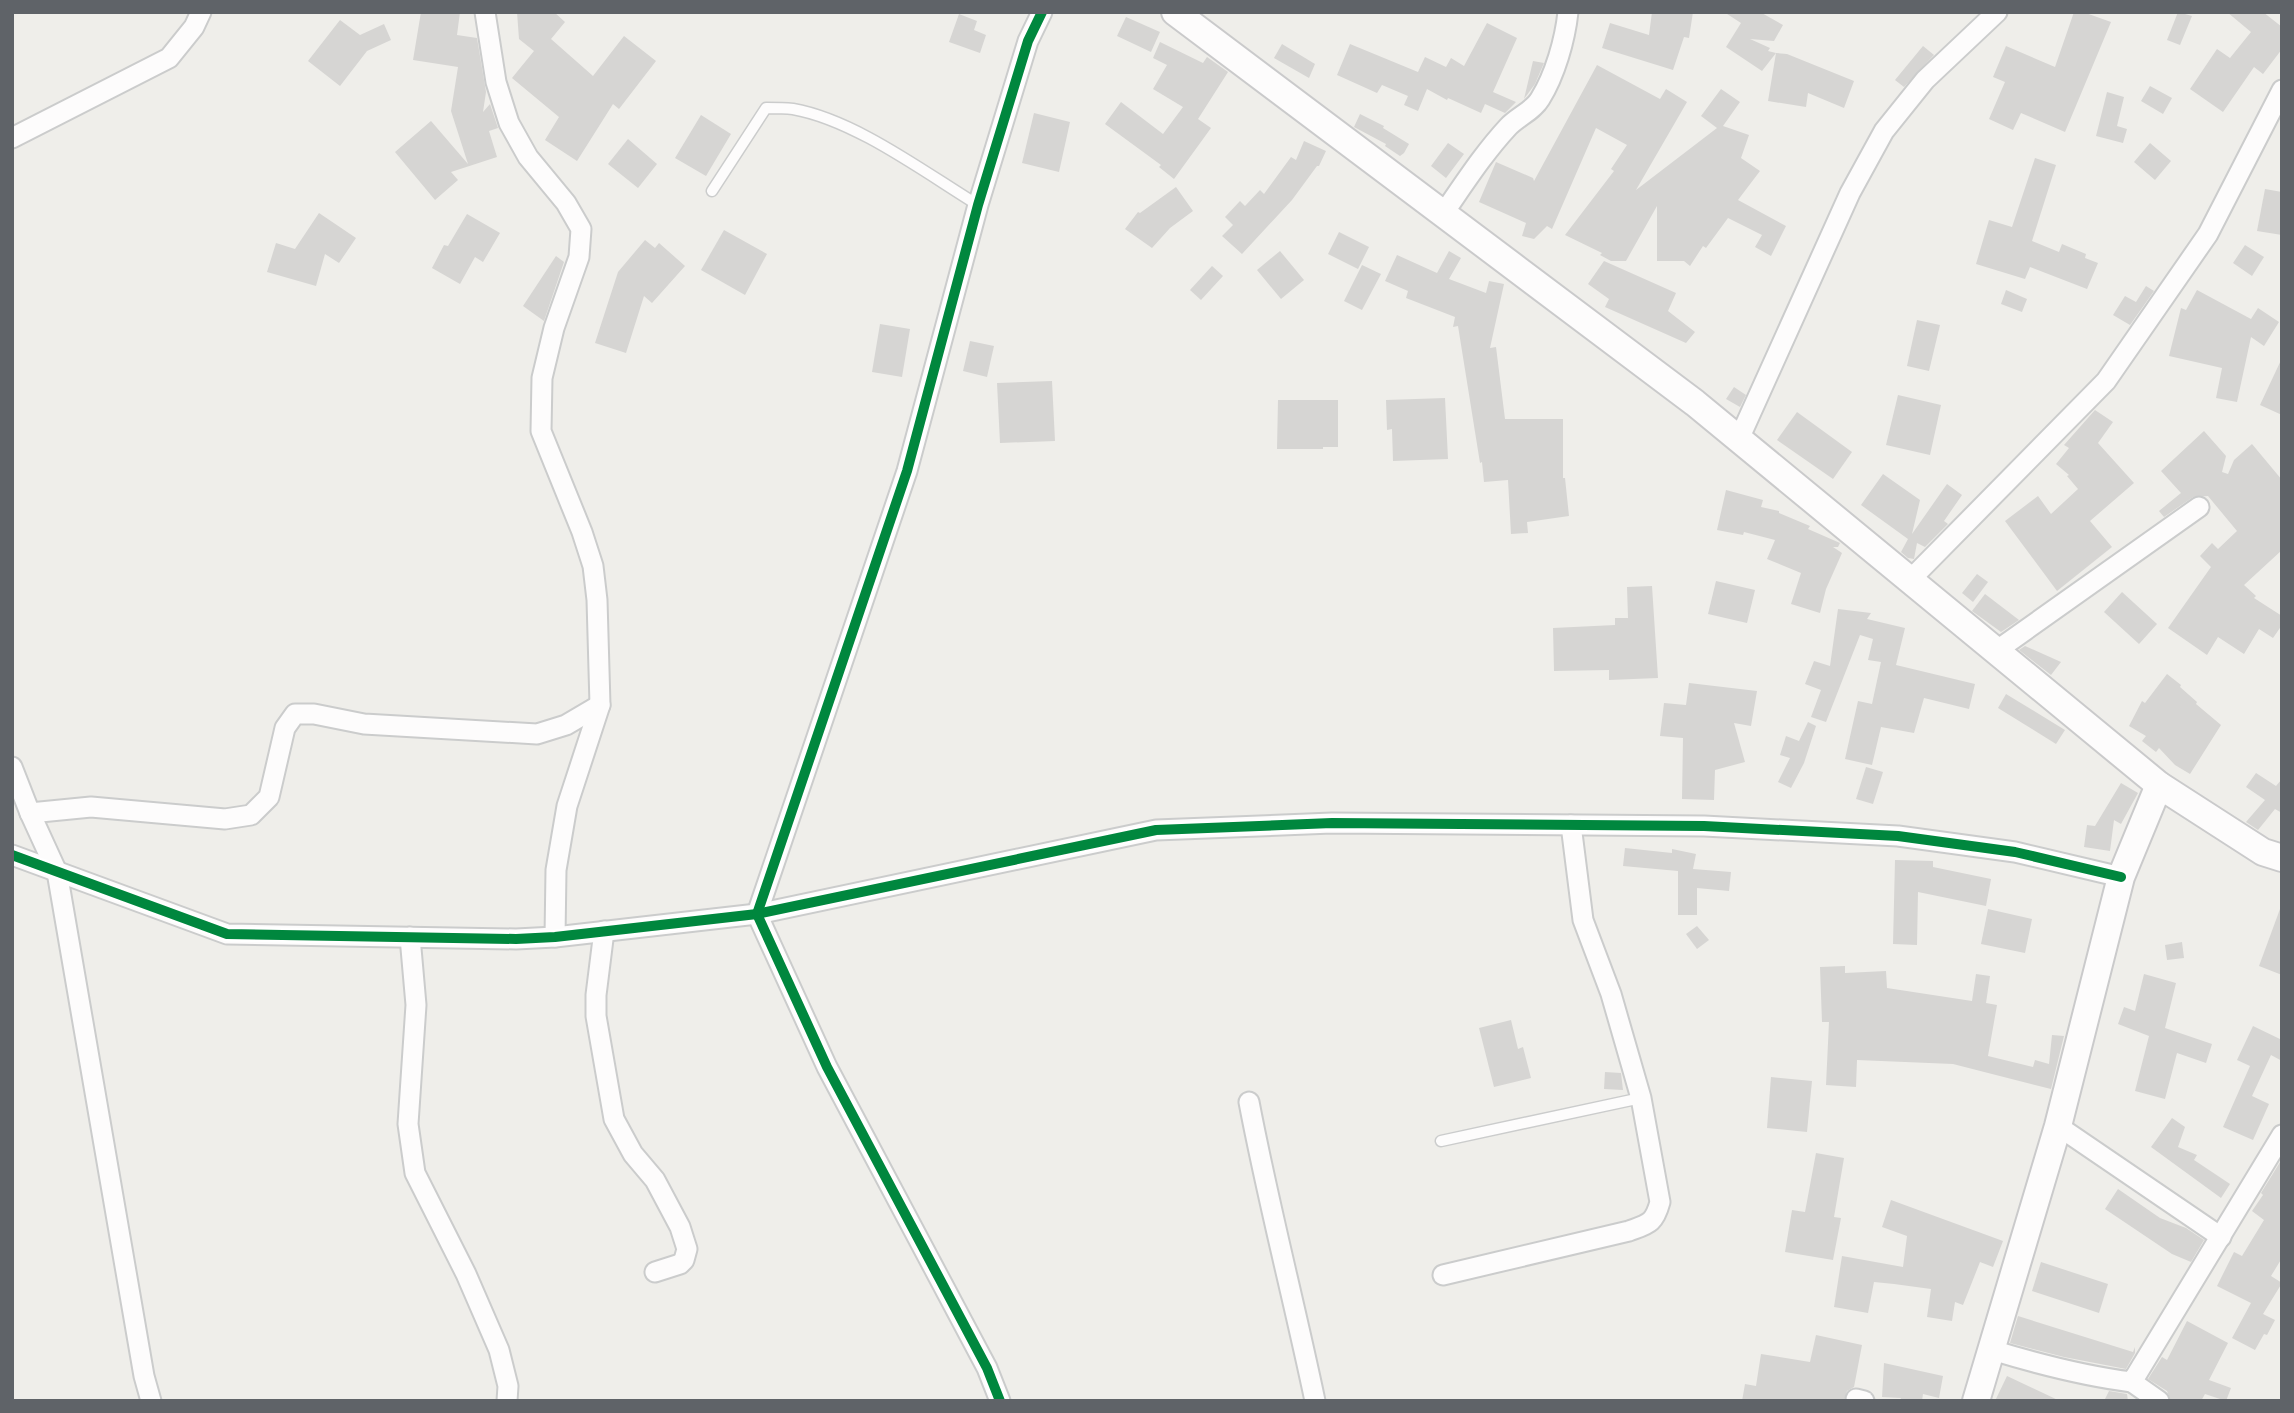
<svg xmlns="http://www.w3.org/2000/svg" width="2294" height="1413" viewBox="0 0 2294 1413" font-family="'Source Sans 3',sans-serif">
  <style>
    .building { fill: #d6d5d3 }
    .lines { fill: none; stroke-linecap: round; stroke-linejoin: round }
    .lane-casing { stroke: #cbcccc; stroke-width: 13 }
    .street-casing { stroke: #cbcccc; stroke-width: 23 }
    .secondary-casing { stroke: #cacacb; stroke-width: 30 }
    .lane { stroke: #fdfcfc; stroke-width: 10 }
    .street { stroke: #fdfcfc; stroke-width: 19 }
    .secondary { stroke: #fdfcfc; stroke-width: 26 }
    .cycleway-casing { stroke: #fff; stroke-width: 15 }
    .cycleway { stroke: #00873e; stroke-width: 10 }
  </style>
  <rect width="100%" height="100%" fill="#efeeea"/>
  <g class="building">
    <polygon points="421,12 460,12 457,35 477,38 486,92 483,112 490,104 498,128 489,131 497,157 451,172 458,180 435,200 395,152 431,121 468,164 451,111 458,67 413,60"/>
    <polygon points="517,12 554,12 565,22 551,39 593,76 624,36 656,61 619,109 613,104 577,161 545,140 559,117 512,78 534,51 519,39"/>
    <polygon points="1652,12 1693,12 1689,38 1684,37 1673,70 1602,48 1610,23 1649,35"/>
    <polygon points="1724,12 1760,12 1783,25 1774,41 1750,39 1770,48 1768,51 1776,53 1762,71 1726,47 1741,23"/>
    <polygon points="2074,12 2083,12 2111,22 2065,132 2021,113 2013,130 1989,119 2005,82 1993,77 2006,46 2055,67"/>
    <polygon points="2178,12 2192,16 2180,45 2167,40"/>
    <polygon points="2227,12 2263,12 2282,27 2282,49 2263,74 2254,67 2223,112 2190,89 2217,49 2230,58 2251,32"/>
    <polygon points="959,14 977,21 974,30 986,35 980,53 949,42"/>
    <polygon points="1126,17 1160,32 1151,52 1117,36"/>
    <polygon points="340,20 360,35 384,24 391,40 367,51 340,86 308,61"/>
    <polygon points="1487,23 1517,38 1493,92 1516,102 1505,113 1485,104 1481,113 1448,98 1447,100 1427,89 1418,111 1404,105 1408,96 1382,85 1377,93 1337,75 1350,44 1418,72 1425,57 1446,67 1451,58 1464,66"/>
    <polygon points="1160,42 1203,63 1207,57 1228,72 1198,119 1211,128 1174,179 1159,167 1161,165 1105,124 1121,102 1163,134 1183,107 1153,89 1167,65 1153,58"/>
    <polygon points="1282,44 1315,64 1309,78 1274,58"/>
    <polygon points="1923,46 1934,55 1904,87 1895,80"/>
    <polygon points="1776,53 1787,54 1854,81 1844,108 1808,93 1806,107 1768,101"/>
    <polygon points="1533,61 1544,63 1535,84 1524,99"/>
    <polygon points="1597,65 1660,99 1666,89 1687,102 1636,190 1717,128 1701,116 1721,89 1740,102 1723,126 1749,135 1741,158 1760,171 1738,200 1786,226 1771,256 1755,247 1762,235 1728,218 1706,248 1703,246 1690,266 1684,261 1657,261 1657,206 1626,261 1611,261 1600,255 1602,253 1565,235 1614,171 1611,169 1627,145 1596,128 1552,229 1547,226 1534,239 1522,236 1526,223 1479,202 1496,162 1533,178 1534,181"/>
    <polygon points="2150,86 2172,98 2163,114 2141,101"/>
    <polygon points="2107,92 2124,97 2117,126 2127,129 2123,143 2096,136"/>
    <polygon points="1034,113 1070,122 1059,172 1022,163"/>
    <polygon points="1360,114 1384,126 1383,128 1409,144 1404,153 1400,156 1385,146 1386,144 1354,127"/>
    <polygon points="701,115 731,134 706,176 675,158"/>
    <polygon points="628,139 657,164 638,188 608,164"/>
    <polygon points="1304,141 1326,151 1319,166 1317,166 1292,200 1242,254 1222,236 1233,225 1225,217 1240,201 1245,206 1260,190 1264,194 1291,157 1296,160"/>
    <polygon points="1448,143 1464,154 1446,178 1431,166"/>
    <polygon points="2150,143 2171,161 2155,180 2134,162"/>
    <polygon points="2035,158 2056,165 2032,241 2059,252 2062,244 2086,254 2085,258 2098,263 2087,289 2030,267 2025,279 1976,264 1989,220 2012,227"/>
    <polygon points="1176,187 1193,211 1170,228 1152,248 1125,229 1138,212 1140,213"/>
    <polygon points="2265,189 2282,192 2282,235 2257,231"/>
    <polygon points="319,213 356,238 339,263 325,254 316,286 267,272 276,243 295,249"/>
    <polygon points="467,214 500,233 483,262 475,257 460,284 432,268 444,245 448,246"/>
    <polygon points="724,230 767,254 745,295 701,270"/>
    <polygon points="1339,232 1369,247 1358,269 1328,254"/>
    <polygon points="645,240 655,248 659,243 685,266 652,303 644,296 626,353 595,343 618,272"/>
    <polygon points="2245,245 2264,257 2252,276 2233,263"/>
    <polygon points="1280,251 1304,280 1281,299 1257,270"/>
    <polygon points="1449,251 1461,258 1449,279 1486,293 1489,281 1504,284 1490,348 1496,347 1505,419 1563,419 1563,478 1565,478 1569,516 1527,522 1528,533 1511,534 1508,480 1484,482 1482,462 1480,463 1458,326 1453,327 1455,317 1406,298 1408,291 1385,281 1397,255 1437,273"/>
    <polygon points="556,256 564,262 544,321 523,306"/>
    <polygon points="1604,261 1676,293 1668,311 1695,332 1686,343 1605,307 1609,299 1588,284"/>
    <polygon points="1362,265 1381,274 1362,310 1344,301"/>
    <polygon points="1212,266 1223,276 1201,300 1190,290"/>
    <polygon points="2146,286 2154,291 2130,325 2113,315 2125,296 2136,302"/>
    <polygon points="2006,290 2027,299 2022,312 2001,304"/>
    <polygon points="2197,290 2251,319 2258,308 2279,322 2264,346 2251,337 2237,402 2216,398 2222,368 2169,356 2181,308 2186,310"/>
    <polygon points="1917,320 1940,325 1929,371 1907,366"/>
    <polygon points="880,324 910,329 902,377 872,372"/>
    <polygon points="970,341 994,346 987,377 963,371"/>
    <polygon points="2282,358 2282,415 2260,405"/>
    <polygon points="1052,381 1055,441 1000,443 997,383"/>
    <polygon points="1734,387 1746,395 1740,407 1726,399"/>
    <polygon points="1898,395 1941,405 1930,455 1886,445"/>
    <polygon points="1445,398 1448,459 1393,461 1392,429 1387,430 1386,400"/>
    <polygon points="1278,400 1338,400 1338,447 1323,447 1323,449 1277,449"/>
    <polygon points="2095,410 2113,422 2098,443 2134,483 2090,521 2112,547 2057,591 2005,521 2038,496 2051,514 2078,489 2067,476 2069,475 2056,464 2069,448 2064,445"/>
    <polygon points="1797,412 1852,452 1833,479 1777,440"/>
    <polygon points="2204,431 2226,456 2222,472 2228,474 2234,460 2252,444 2282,480 2282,550 2244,585 2256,596 2254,598 2282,616 2282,625 2273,638 2259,629 2244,654 2218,637 2207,655 2168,628 2211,567 2200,556 2212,543 2218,549 2237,531 2208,496 2193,497 2164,517 2159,511 2181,493 2161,471"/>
    <polygon points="1883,474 1920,500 1912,534 1947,484 1962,495 1944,521 1948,524 1925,547 1917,543 1914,559 1908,558 1901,552 1908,539 1861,505"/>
    <polygon points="1726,490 1763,500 1761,507 1779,511 1779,513 1810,526 1808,529 1840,543 1838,547 1833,547 1842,553 1826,589 1820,613 1791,604 1801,573 1767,559 1775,540 1744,532 1743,535 1717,530"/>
    <polygon points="1977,574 1988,582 1973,602 1962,593"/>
    <polygon points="1716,581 1755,590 1747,623 1708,614"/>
    <polygon points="1652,586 1658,678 1609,680 1609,670 1554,671 1553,628 1615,625 1615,618 1628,618 1627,587"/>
    <polygon points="2122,592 2157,624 2139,644 2104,612"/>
    <polygon points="1985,594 2019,620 2001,632 1972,611"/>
    <polygon points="1838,609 1871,613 1867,619 1905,628 1896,665 1975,684 1969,709 1924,698 1914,733 1881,727 1872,765 1845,759 1858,701 1872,704 1881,662 1868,660 1873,639 1860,635 1826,722 1811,717 1821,690 1805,684 1814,661 1830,666"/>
    <polygon points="2025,646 2061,662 2051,675 2019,650"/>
    <polygon points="2167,674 2181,685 2180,687 2197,702 2196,704 2221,725 2190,774 2175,765 2159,748 2156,752 2142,741 2146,736 2129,726 2142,701 2145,703"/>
    <polygon points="1689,683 1757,691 1751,726 1734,723 1745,762 1715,770 1714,800 1682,799 1683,738 1660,736 1664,703 1686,705"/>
    <polygon points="2006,694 2065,730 2056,744 1998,708"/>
    <polygon points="1808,722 1816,726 1804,763 1791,788 1778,782 1790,758 1780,755 1786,736 1799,741"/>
    <polygon points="1866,767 1883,772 1873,804 1856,799"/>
    <polygon points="2256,773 2276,786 2282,779 2282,813 2275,809 2258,830 2246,822 2265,800 2246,787"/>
    <polygon points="2121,783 2138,793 2121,824 2114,820 2110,851 2084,847 2087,825 2095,826"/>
    <polygon points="1625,848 1672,853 1672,849 1696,854 1693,869 1731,872 1729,891 1697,888 1697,915 1678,915 1678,871 1623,866"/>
    <polygon points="1895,860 1933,861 1933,867 1991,879 1986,906 1918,892 1917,945 1893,944"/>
    <polygon points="1988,909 2032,919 2025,953 1981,944"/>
    <polygon points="2280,909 2282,910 2282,975 2259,966"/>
    <polygon points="1697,926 1709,940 1697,949 1686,934"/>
    <polygon points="2182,942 2184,958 2167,960 2165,945"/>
    <polygon points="1845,966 1845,973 1886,971 1887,988 1972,1001 1976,974 1990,976 1986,1003 1997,1005 1988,1056 2033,1067 2035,1060 2049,1064 2052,1035 2064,1036 2051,1089 1953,1064 1857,1060 1856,1087 1826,1085 1829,1022 1822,1022 1820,967"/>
    <polygon points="2144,974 2176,983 2165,1028 2212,1044 2206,1063 2177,1053 2165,1099 2135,1091 2149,1036 2118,1024 2124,1007 2135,1011"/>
    <polygon points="1511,1020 1518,1049 1523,1047 1531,1078 1494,1087 1479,1028"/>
    <polygon points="2253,1026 2282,1040 2282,1061 2271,1055 2252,1096 2269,1104 2253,1140 2223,1127 2250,1066 2237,1060"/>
    <polygon points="1605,1072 1621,1073 1623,1090 1604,1089"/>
    <polygon points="1771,1077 1812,1081 1807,1132 1767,1128"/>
    <polygon points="2172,1118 2185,1127 2178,1147 2197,1155 2194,1160 2230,1184 2221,1198 2151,1147"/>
    <polygon points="1816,1153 1844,1158 1834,1217 1841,1218 1833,1260 1785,1252 1792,1210 1805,1212"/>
    <polygon points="2282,1159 2282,1258 2271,1276 2282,1283 2263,1314 2275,1320 2267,1335 2264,1334 2255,1350 2232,1338 2251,1303 2217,1286 2234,1252 2242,1256 2264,1220 2252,1211 2263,1195 2261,1193"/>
    <polygon points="2118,1189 2160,1218 2186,1228 2204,1240 2191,1262 2172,1254 2105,1209"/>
    <polygon points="1891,1200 2003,1241 1993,1267 1980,1262 1963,1305 1955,1302 1952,1321 1927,1317 1931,1289 1894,1284 1874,1282 1868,1313 1834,1307 1842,1256 1903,1267 1907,1236 1882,1227"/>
    <polygon points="2041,1262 2108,1284 2099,1313 2032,1291"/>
    <polygon points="2018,1316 2133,1352 2135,1347 2135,1353 2126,1369 2064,1357 2010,1343"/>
    <polygon points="2187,1321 2228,1343 2209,1380 2231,1388 2226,1401 2205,1394 2201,1401 2171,1401 2167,1391 2148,1379 2162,1357 2167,1360"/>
    <polygon points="1816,1335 1862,1345 1854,1387 1847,1391 1844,1401 1742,1401 1745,1384 1756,1386 1761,1354 1810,1362"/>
    <polygon points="1884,1363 1943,1376 1939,1398 1923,1394 1922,1401 1900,1401 1901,1398 1882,1397"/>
    <polygon points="2007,1376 2060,1401 1995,1401"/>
    <polygon points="2109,1391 2127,1394 2128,1401 2104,1401"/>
  </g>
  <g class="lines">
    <defs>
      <g id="lane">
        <path d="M712,191L766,108C775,108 784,108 793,109C855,120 924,172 978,205"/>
        <polyline points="1441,1141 1641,1098"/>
      </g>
      <g id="street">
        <polyline points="485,12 496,82 509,123 528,157 566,203 581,229 579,257 554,328 542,378 541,431 582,532 593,566 597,600 600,705 567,806 556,870 555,937"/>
        <polyline points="12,138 169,58 194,27 201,12"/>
        <path d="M1443,214C1464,184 1483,154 1508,127C1517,117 1533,111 1540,99C1555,75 1565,40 1568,12"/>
        <polyline points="1739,439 1850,193 1884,131 1925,80 1997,12"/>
        <polyline points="1910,580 2106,381 2208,234 2282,90"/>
        <polyline points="1996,651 2199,507"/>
        <polyline points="12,767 30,813 57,872 144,1376 151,1401"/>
        <polyline points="30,813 91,807 225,819 251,815 269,797 285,728 295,714 314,714 364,724 537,734 566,725 600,705"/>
        <polyline points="12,855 227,934 516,939 555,937 757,914 1156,830 1332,823 1704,826 1898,836 2015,852 2121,877"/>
        <polyline points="604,931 596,995 596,1016 614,1119 633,1154 655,1180 680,1227 687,1249 684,1260 680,1264 655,1272"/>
        <polyline points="410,937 416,1005 408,1124 415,1173 466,1274 499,1350 508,1386 507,1401"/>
        <path d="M1249,1102C1268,1202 1294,1301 1315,1401"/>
        <polyline points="2058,1126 2221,1237"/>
        <path d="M1443,1275L1629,1231C1648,1224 1654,1224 1660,1202L1641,1098L1611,994L1583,920L1571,825"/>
        <path d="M1992,1350C2038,1364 2084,1376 2132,1382L2282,1135"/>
        <polyline points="2132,1382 2159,1401"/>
        <polyline points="1856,1399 1864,1401"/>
        <polyline points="1000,1401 987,1368 827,1067 757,914 907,471 978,205 1028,41 1042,12"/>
      </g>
      <g id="secondary">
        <polyline points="1175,12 1695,403 2159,785 2263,852 2282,858"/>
        <polyline points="1976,1401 2058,1126 2121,877 2159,785"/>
      </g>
    </defs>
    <use href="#lane" class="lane-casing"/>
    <use href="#street" class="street-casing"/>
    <use href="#secondary" class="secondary-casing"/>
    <use href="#lane" class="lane"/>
    <use href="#street" class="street"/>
    <use href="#secondary" class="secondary"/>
    <defs>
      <g id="cycleway">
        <polyline points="12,855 227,934 516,939 555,937 757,914 1156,830 1332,823 1704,826 1898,836 2015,852 2121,877"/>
        <polyline points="1000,1401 987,1368 827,1067 757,914 907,471 978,205 1028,41 1042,12"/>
      </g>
    </defs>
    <use href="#cycleway" class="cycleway-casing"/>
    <use href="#cycleway" class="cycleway"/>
  </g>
  <rect width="2294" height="1413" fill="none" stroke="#5f6368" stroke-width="28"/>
</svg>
